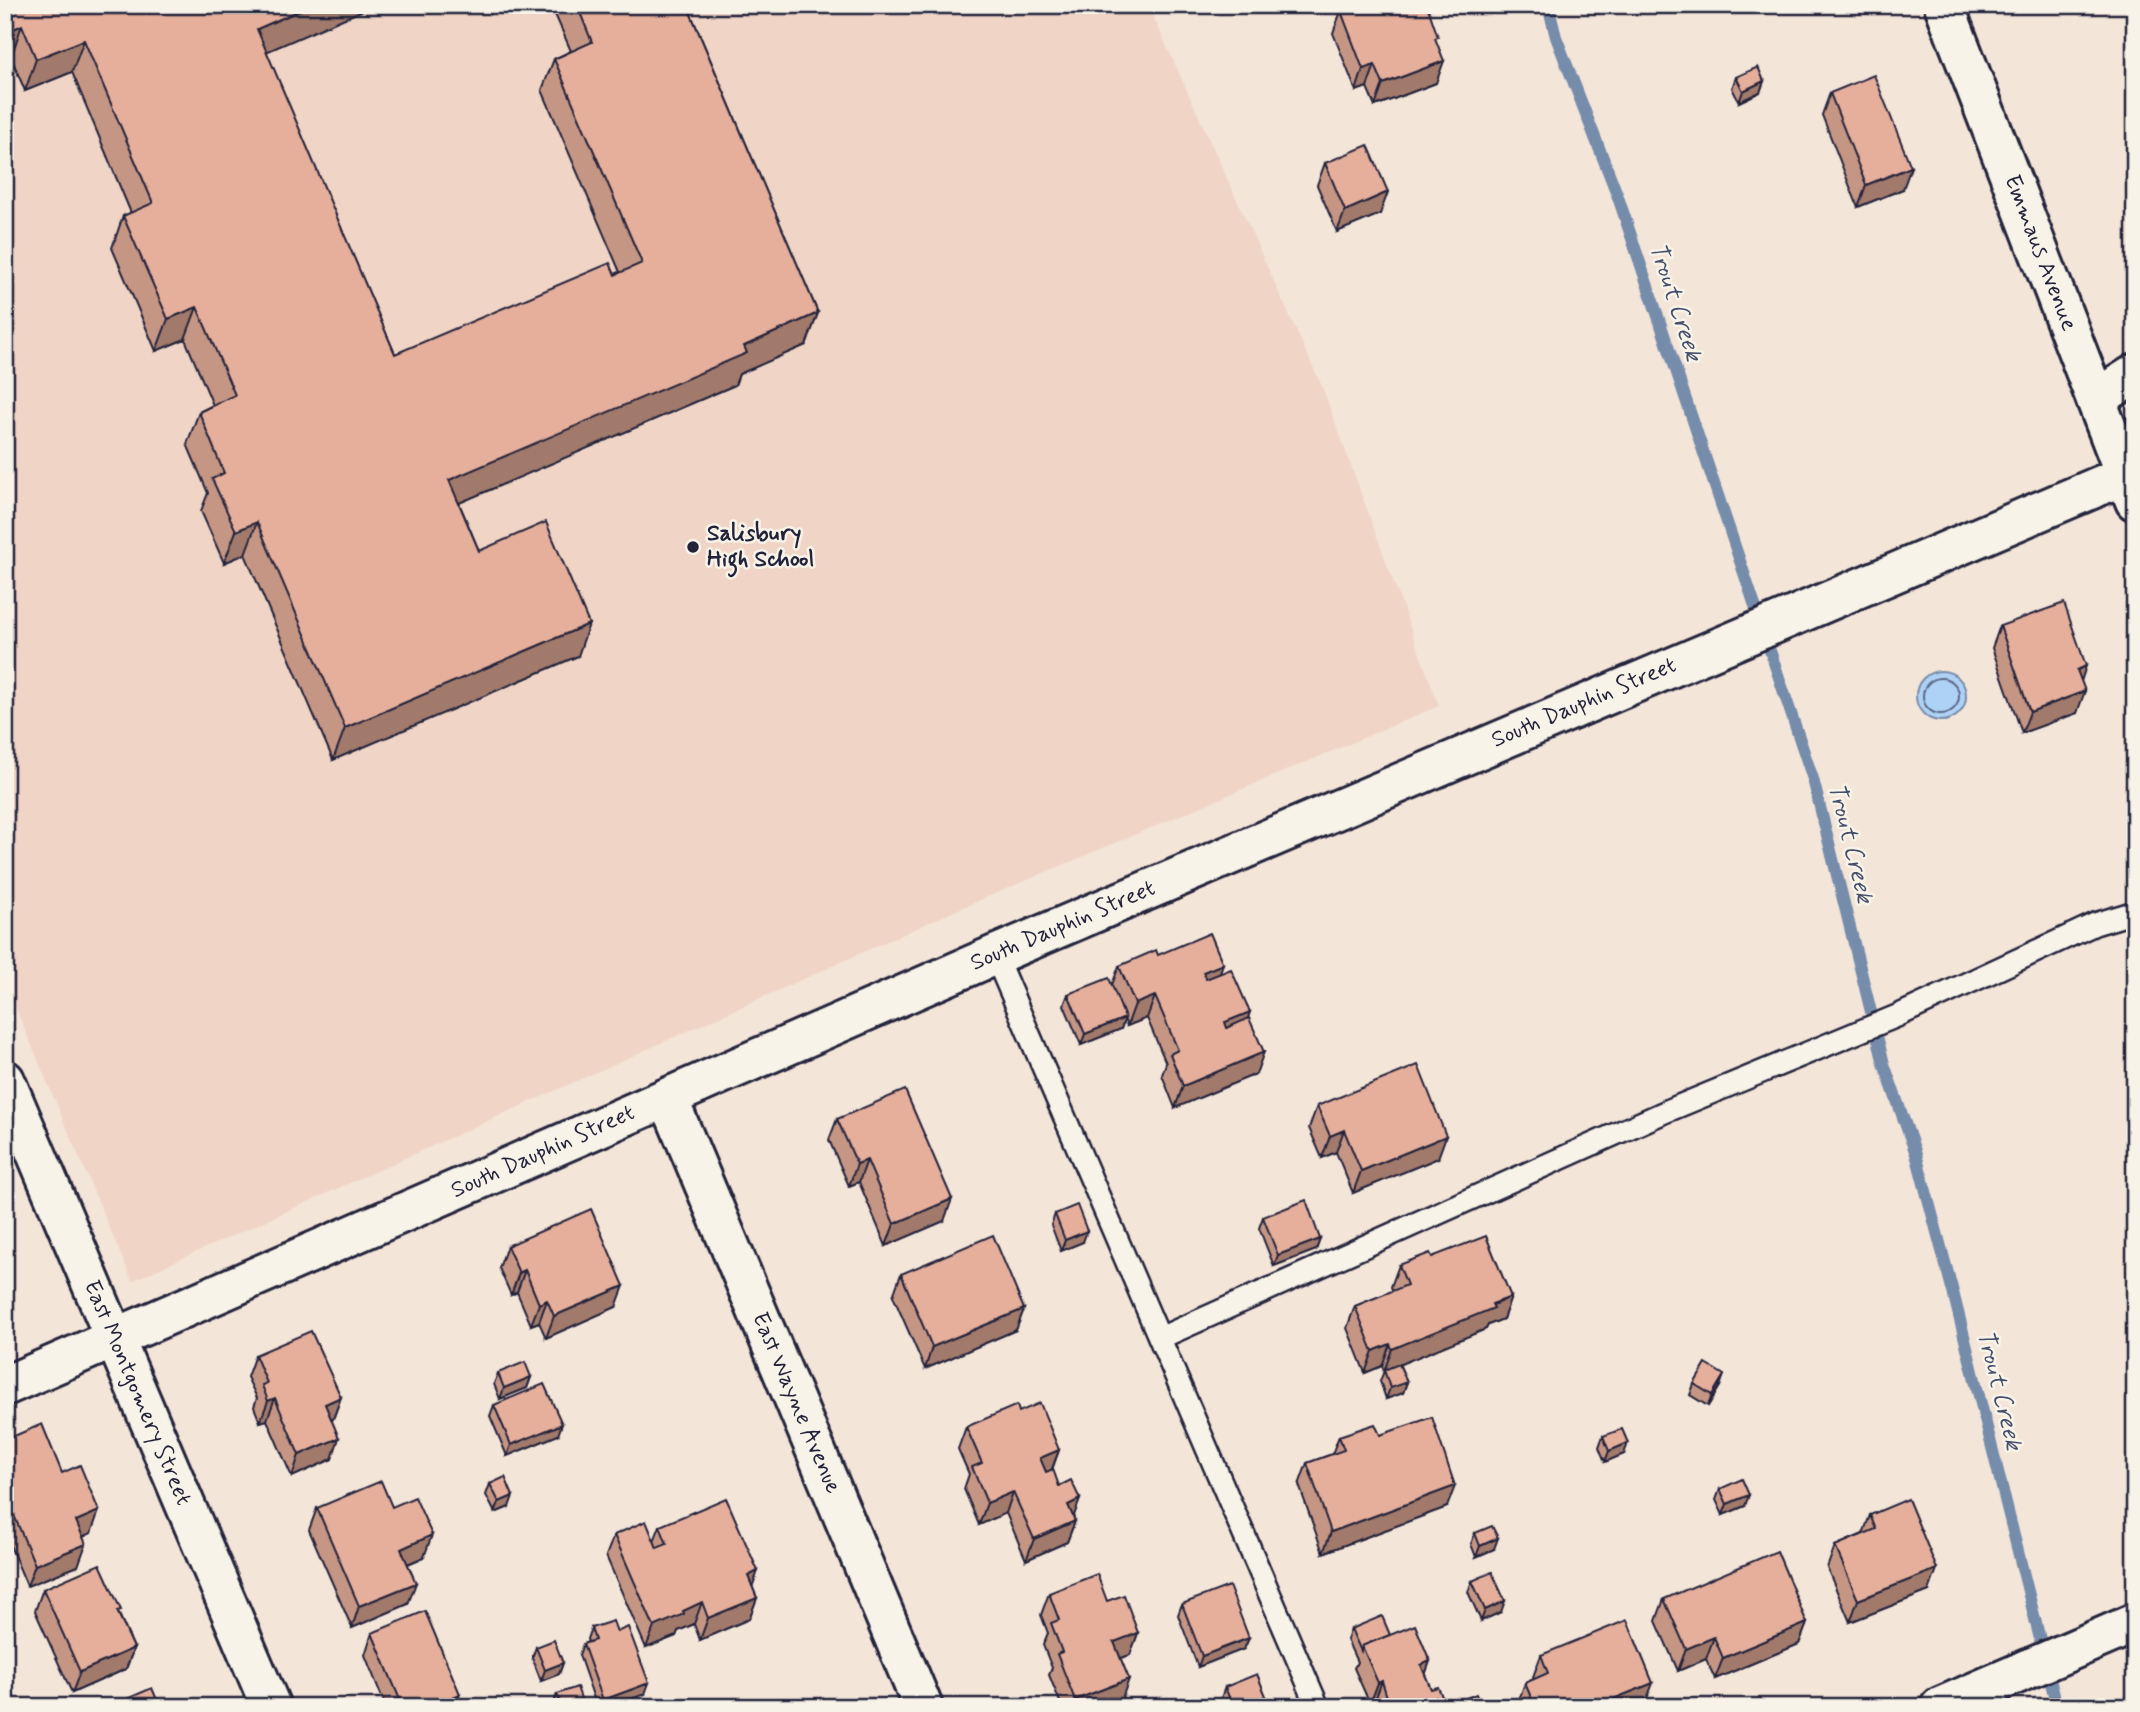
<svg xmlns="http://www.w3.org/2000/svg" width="2140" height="1712" viewBox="0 0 2140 1712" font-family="Mynerve,sans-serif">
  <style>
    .built { fill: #f0d5c6 }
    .water { fill: #aed2f6; stroke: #768cab; stroke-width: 2 }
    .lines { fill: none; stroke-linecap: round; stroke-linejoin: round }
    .shore { stroke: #5a6886; stroke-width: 2 }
    .stream { stroke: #768cab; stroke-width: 12 }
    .service-casing { stroke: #22223b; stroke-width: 26 }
    .minor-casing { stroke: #22223b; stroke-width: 44 }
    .secondary-casing { stroke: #22223b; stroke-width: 44 }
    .service { stroke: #f7f3e8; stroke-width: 21 }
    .minor { stroke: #f7f3e8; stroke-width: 38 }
    .secondary { stroke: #f7f3e8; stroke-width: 38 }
    .wall { fill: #c69685; stroke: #22223b; stroke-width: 2 }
    .shaded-wall { fill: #a17a6c; stroke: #22223b; stroke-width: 2 }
    .building { fill: #e6af9b; stroke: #22223b; stroke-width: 2 }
    .poi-dot { fill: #22223b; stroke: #f7f3e8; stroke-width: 2.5 }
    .labels { text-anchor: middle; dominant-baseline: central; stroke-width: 5; stroke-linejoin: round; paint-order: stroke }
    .street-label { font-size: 23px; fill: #22223b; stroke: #f7f3e8 }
    .poi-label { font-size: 23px; font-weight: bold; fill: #22223b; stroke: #f7f3e8; text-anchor: start }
    .water-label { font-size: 24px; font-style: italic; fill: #454e6a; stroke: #f7f3e8 }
  </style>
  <rect width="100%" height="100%" fill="#f4e5d9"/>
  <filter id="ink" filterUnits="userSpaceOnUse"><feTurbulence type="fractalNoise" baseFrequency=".0143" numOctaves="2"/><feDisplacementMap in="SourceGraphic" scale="14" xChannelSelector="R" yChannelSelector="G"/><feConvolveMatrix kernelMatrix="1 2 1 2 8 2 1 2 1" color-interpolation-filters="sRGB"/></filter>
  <g filter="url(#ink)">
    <polygon class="built" points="5,5 1148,5 1323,389 1439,706 959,909 132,1281 5,983"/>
    <circle class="water" cx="1941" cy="696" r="25"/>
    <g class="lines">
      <circle class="shore" cx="1941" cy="696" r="18"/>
      <polyline class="stream" points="1548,5 1556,37 1617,194 1813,779 1884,1064 1916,1154 1953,1292 2057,1707"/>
      <defs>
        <g id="service">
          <polyline points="995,955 1318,1707"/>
          <polyline points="1160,1338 1667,1111 1897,1016 2095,924 2135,912"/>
        </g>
        <g id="minor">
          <polyline points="2096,399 2135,374"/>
          <polyline points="5,1080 271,1707"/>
          <polyline points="668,1098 923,1707"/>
          <polyline points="5,1386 995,955 2125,475"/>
          <polyline points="1940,1707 2135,1623"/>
        </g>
        <polyline id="secondary" points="1944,5 2135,501"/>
      </defs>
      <use href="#service" class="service-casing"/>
      <use href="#minor" class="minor-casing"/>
      <use href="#secondary" class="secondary-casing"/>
      <use href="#service" class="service"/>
      <use href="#minor" class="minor"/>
      <use href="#secondary" class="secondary"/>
    </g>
    <g class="wall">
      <polygon points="5,5 266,52 395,354 620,272 542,90 554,59 571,51 551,5 687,5 818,313 806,345 739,374 735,385 459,503 479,551 578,656 333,760 245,554 224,563 201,511 208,493 187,444 199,412 213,405 185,339 156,351 112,248 123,216 131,213 72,72 25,91 11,57"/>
      <polygon points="1341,11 1436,42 1436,83 1375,106 1367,87 1356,91 1333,33"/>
      <polygon points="1736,77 1764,81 1760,92 1739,102 1732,88"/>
      <polygon points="1830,93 1903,189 1858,207 1822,115"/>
      <polygon points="1325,163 1380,214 1337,232 1317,185"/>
      <polygon points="2000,626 2081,680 2077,713 2022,733 1992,648"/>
      <polygon points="1158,955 1219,974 1250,1012 1247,1019 1256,1074 1175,1108 1162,1075 1166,1063 1147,1018 1127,1026 1124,1019 1121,1029 1081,1045 1064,1005 1068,994 1112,985 1119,966"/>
      <polygon points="1317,1106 1438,1158 1353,1193 1336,1152 1322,1158 1309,1128"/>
      <polygon points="837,1119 944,1221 886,1246 859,1182 849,1186 829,1140"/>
      <polygon points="1055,1214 1083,1242 1061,1251 1051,1225"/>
      <polygon points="1263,1217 1320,1239 1316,1250 1274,1266 1259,1228"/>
      <polygon points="507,1246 616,1307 546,1338 539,1322 531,1325 517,1292 511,1295 499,1268"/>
      <polygon points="1432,1257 1511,1297 1503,1319 1488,1325 1486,1329 1399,1364 1407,1382 1403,1393 1386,1399 1380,1381 1384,1371 1382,1366 1365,1373 1347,1328 1355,1306 1393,1291 1391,1287 1399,1265"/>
      <polygon points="901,1274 1024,1309 1016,1330 925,1369 893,1296"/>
      <polygon points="255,1355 341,1397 333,1419 332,1420 332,1459 292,1477 267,1420 260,1422 254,1407 257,1398 247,1377"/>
      <polygon points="498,1373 531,1377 527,1388 500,1399 494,1384"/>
      <polygon points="1694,1384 1720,1386 1708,1406 1690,1395"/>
      <polygon points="494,1405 558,1435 507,1456 490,1416"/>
      <polygon points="1019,1412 1059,1450 1052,1470 1059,1486 1080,1499 1073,1517 1075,1521 1067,1542 1026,1560 1006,1513 979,1525 964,1489 969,1474 958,1449 966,1427"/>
      <polygon points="1380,1435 1447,1507 1323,1553 1299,1485 1307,1463 1332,1454 1339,1436"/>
      <polygon points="1603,1436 1624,1454 1605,1462 1599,1447"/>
      <polygon points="5,1440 62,1473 91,1533 83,1537 78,1566 27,1586 5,1534"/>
      <polygon points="490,1484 509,1507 495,1513 486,1495"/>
      <polygon points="1720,1489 1745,1506 1723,1515 1716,1500"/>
      <polygon points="392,1507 424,1557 408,1564 408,1604 352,1628 309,1530 317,1508"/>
      <polygon points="1870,1515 1929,1591 1850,1622 1827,1568 1835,1546 1863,1534"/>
      <polygon points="660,1526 752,1586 757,1598 749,1619 700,1640 694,1624 678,1631 676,1636 646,1648 606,1556 614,1535 654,1541"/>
      <polygon points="1475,1533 1494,1549 1476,1557 1471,1544"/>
      <polygon points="1472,1581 1501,1612 1481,1621 1468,1592"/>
      <polygon points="43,1589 119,1614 134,1648 126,1669 72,1693 35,1611"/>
      <polygon points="1049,1593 1107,1601 1138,1633 1130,1655 1121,1658 1121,1701 1107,1707 1062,1707 1049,1675 1052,1668 1043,1645 1048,1633 1041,1615"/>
      <polygon points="1664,1599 1807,1623 1799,1644 1715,1679 1706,1659 1678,1671 1656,1621"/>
      <polygon points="1182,1604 1249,1638 1244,1649 1198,1667 1178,1615"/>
      <polygon points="591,1628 645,1694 609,1707 597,1707 579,1655 583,1644 588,1642 587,1639"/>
      <polygon points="1351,1629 1390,1635 1430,1661 1425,1675 1431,1689 1446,1706 1481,1707 1375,1707 1374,1703 1370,1704 1354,1668 1357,1662 1347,1640"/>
      <polygon points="372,1633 456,1707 386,1707 365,1655"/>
      <polygon points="536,1647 563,1663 559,1674 541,1681 532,1658"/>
      <polygon points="1541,1655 1645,1704 1639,1707 1518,1707 1517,1705 1525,1683 1534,1679 1533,1677"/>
      <polygon points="1225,1687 1266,1707 1225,1707 1221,1698"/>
      <polygon points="557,1694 584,1707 554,1707 553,1705"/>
    </g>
    <g class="shaded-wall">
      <polygon points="312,5 375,5 245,61 257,29"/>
      <polygon points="22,25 11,57 5,60 5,33"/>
      <polygon points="84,40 72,72 25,91 36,59"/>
      <polygon points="1444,61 1436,83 1375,106 1383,84"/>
      <polygon points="1375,65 1367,87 1356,91 1363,69"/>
      <polygon points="1764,81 1760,92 1739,102 1743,91"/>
      <polygon points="1911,167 1903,189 1858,207 1866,185"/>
      <polygon points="1388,192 1380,214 1337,232 1345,211"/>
      <polygon points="197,307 185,339 156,351 168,319"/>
      <polygon points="818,313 806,345 739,374 735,385 438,512 449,480"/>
      <polygon points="257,522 245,554 224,563 236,531"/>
      <polygon points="589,624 578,656 333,760 345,728"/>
      <polygon points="2086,666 2079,688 2077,670"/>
      <polygon points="2085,691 2077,713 2022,733 2030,712"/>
      <polygon points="1223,964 1215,986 1195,994 1203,972"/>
      <polygon points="1155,996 1147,1018 1127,1026 1135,1004"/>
      <polygon points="1250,1012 1242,1034 1217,1044 1225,1022"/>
      <polygon points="1125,1018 1121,1029 1081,1045 1085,1034"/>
      <polygon points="1264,1052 1256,1074 1175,1108 1183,1086"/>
      <polygon points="1344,1130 1336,1152 1322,1158 1330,1136"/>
      <polygon points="1446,1136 1438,1158 1353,1193 1361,1171"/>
      <polygon points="867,1160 859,1182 849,1186 857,1164"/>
      <polygon points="952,1199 944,1221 886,1246 894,1224"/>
      <polygon points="1087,1231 1083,1242 1061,1251 1065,1240"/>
      <polygon points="1320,1239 1316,1250 1274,1266 1278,1255"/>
      <polygon points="525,1270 517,1292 511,1295 519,1273"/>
      <polygon points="624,1286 616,1307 546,1338 554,1316"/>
      <polygon points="1511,1297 1503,1319 1488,1325 1486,1329 1384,1371 1392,1349"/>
      <polygon points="547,1300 539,1322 531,1325 539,1304"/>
      <polygon points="1024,1309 1016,1330 925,1369 932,1347"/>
      <polygon points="1390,1344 1382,1366 1365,1373 1373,1351"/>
      <polygon points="1724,1375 1720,1386 1708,1406 1712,1395"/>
      <polygon points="531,1377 527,1388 500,1399 504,1388"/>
      <polygon points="1407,1382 1403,1393 1386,1399 1390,1388"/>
      <polygon points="341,1397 333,1419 317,1426 325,1404"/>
      <polygon points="275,1398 267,1420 260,1422 268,1401"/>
      <polygon points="562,1424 558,1435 507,1456 511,1445"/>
      <polygon points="339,1438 332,1459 292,1477 299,1455"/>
      <polygon points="1628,1443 1624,1454 1605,1462 1609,1451"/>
      <polygon points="1059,1450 1051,1471 1032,1480 1040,1458"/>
      <polygon points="1455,1486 1447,1507 1323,1553 1331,1532"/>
      <polygon points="1013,1492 1006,1513 979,1525 987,1503"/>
      <polygon points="1749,1495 1745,1506 1723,1515 1727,1504"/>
      <polygon points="513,1496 509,1507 495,1513 499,1502"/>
      <polygon points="1080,1499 1072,1521 1068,1505"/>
      <polygon points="99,1511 91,1533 68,1543 76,1521"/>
      <polygon points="1075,1521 1067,1542 1026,1560 1034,1539"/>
      <polygon points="432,1535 424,1557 393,1570 401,1549"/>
      <polygon points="1498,1538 1494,1549 1476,1557 1480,1546"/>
      <polygon points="86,1544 78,1566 27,1586 35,1565"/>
      <polygon points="1937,1569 1929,1591 1850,1622 1858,1600"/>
      <polygon points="758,1571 750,1593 748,1576"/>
      <polygon points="416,1583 408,1604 352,1628 359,1606"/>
      <polygon points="757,1598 749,1619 700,1640 708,1618"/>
      <polygon points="1505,1601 1501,1612 1481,1621 1485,1610"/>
      <polygon points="702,1602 694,1624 678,1631 676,1636 646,1648 654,1627 683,1611"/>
      <polygon points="1807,1623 1799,1644 1715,1679 1723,1658"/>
      <polygon points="1138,1633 1130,1655 1106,1663 1114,1642"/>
      <polygon points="1714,1637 1706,1659 1678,1671 1686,1649"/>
      <polygon points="1249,1638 1244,1649 1198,1667 1202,1656"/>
      <polygon points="134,1648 126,1669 72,1693 80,1672"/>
      <polygon points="1430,1661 1422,1683 1421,1665"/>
      <polygon points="563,1663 559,1674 541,1681 545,1670"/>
      <polygon points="1129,1679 1121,1701 1107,1707 1073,1707 1075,1700"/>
      <polygon points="1382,1681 1374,1703 1370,1704 1378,1683"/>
      <polygon points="649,1683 645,1694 609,1707 600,1707 603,1700"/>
      <polygon points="1653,1683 1645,1704 1639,1707 1601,1707 1603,1703"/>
      <polygon points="460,1694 456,1707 431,1707"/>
      <polygon points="1268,1701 1266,1707 1253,1707"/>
    </g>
    <g class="building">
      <polygon points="5,5 312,5 257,29 395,354 610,263 615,275 642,263 554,59 592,42 577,5 687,5 818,313 744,346 747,353 449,480 479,551 546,522 589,624 345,728 257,522 236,531 212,479 224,473 199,412 235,395 197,307 168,319 123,216 153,203 84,40 36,59 22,25 5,33"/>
      <polygon points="1356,5 1427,5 1438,37 1435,38 1444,61 1383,84 1375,65 1363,69 1341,11"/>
      <polygon points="1758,67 1764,81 1743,91 1736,77"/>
      <polygon points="1874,75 1911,167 1866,185 1830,93"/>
      <polygon points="1368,145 1388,192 1345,211 1325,163"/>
      <polygon points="2064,603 2086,666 2077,670 2085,691 2030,712 2000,626"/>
      <polygon points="1210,933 1223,964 1203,972 1206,979 1231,969 1250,1012 1225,1022 1227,1028 1249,1018 1264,1052 1183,1086 1170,1054 1178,1050 1155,996 1135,1004 1119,966 1156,950 1158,955"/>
      <polygon points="1109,978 1125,1018 1085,1034 1068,994"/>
      <polygon points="1418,1065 1446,1136 1361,1171 1344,1130 1330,1136 1317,1106"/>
      <polygon points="905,1090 952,1199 894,1224 867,1160 857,1164 837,1119"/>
      <polygon points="1306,1200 1320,1239 1278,1255 1263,1217"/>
      <polygon points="1077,1205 1087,1231 1065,1240 1055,1214"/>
      <polygon points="591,1209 624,1286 554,1316 547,1300 539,1304 525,1270 519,1273 507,1246"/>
      <polygon points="993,1235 1024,1309 932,1347 901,1274"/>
      <polygon points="1486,1236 1511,1297 1492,1304 1494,1308 1392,1349 1390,1344 1373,1351 1355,1306 1407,1285 1399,1265 1430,1253 1432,1257"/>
      <polygon points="311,1331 341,1397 325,1404 339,1438 299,1455 275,1398 268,1401 262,1385 267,1383 255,1355"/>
      <polygon points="525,1362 531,1377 504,1388 498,1373"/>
      <polygon points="1399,1364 1407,1382 1390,1388 1384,1370"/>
      <polygon points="1706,1364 1724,1375 1712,1395 1694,1384"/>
      <polygon points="544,1384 562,1424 511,1445 494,1405"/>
      <polygon points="1040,1403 1059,1450 1040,1458 1046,1472 1053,1469 1059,1486 1071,1480 1080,1499 1068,1505 1075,1521 1034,1539 1013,1492 987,1503 972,1467 982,1463 966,1427 1017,1405 1019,1412"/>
      <polygon points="1432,1417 1455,1486 1331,1532 1307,1463 1344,1450 1339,1436 1375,1424 1380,1435"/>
      <polygon points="42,1424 62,1473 80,1465 99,1511 76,1521 86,1544 35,1565 5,1494 5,1440"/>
      <polygon points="1622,1429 1628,1443 1609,1451 1603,1436"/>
      <polygon points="505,1477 513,1496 499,1502 490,1484"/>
      <polygon points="1742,1479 1749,1495 1727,1504 1720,1489"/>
      <polygon points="381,1481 392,1507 415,1497 432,1535 401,1549 416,1583 359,1606 317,1508"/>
      <polygon points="726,1498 758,1571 748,1576 757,1598 708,1618 702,1602 683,1611 684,1614 654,1627 614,1535 646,1521 657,1548 667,1544 660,1526"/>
      <polygon points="1908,1499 1937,1569 1858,1600 1835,1546 1876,1529 1870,1515"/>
      <polygon points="1492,1526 1498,1538 1480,1546 1475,1533"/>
      <polygon points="1777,1551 1807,1623 1723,1658 1714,1637 1686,1649 1664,1599"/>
      <polygon points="100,1564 121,1610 117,1611 134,1648 80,1672 43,1589"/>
      <polygon points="1492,1572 1505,1601 1485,1610 1472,1581"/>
      <polygon points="1097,1574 1107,1601 1124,1595 1138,1633 1114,1642 1129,1679 1075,1700 1057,1654 1062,1652 1051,1623 1059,1620 1049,1593"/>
      <polygon points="1229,1586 1249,1638 1202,1656 1182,1604"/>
      <polygon points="425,1611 460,1694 431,1707 403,1707 372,1633"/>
      <polygon points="1382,1616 1390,1635 1362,1646 1361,1651 1351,1629"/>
      <polygon points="1627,1620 1653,1683 1603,1703 1604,1707 1535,1707 1525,1683 1548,1673 1541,1655"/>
      <polygon points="613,1621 617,1632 628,1627 649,1683 603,1700 583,1644 595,1640 591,1628"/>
      <polygon points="1415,1625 1430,1661 1421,1665 1431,1689 1438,1687 1446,1706 1476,1694 1481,1707 1390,1707 1382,1681 1378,1683 1362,1646"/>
      <polygon points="554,1640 563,1663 545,1670 536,1647"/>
      <polygon points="1257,1674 1268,1701 1253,1707 1233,1707 1225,1687"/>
      <polygon points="577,1687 584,1707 562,1707 557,1694"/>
      <polygon points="152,1688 160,1707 108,1707"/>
    </g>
  </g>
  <circle class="poi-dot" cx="693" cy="547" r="7"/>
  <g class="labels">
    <g class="street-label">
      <text transform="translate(2040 253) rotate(69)">Emmaus Avenue</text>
      <text transform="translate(1584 703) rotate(-23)">South Dauphin Street</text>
      <text transform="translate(1063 926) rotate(-23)">South Dauphin Street</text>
      <text transform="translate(543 1152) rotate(-24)">South Dauphin Street</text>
      <text transform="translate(137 1393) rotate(67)">East Montgomery Street</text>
      <text transform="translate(796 1403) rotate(67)">East Wayne Avenue</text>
    </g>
    <g class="poi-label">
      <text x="707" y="534">Salisbury<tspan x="707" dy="26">High School</tspan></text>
    </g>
    <g class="water-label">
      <text transform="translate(1675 302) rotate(72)">Trout Creek</text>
      <text transform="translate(1850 843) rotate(76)">Trout Creek</text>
      <text transform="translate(1999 1390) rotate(76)">Trout Creek</text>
    </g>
  </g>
  <rect width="2140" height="1712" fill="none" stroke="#f7f3e8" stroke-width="28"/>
  <rect x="14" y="14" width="2112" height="1684" fill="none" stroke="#22223b" stroke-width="2.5" filter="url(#ink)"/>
</svg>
